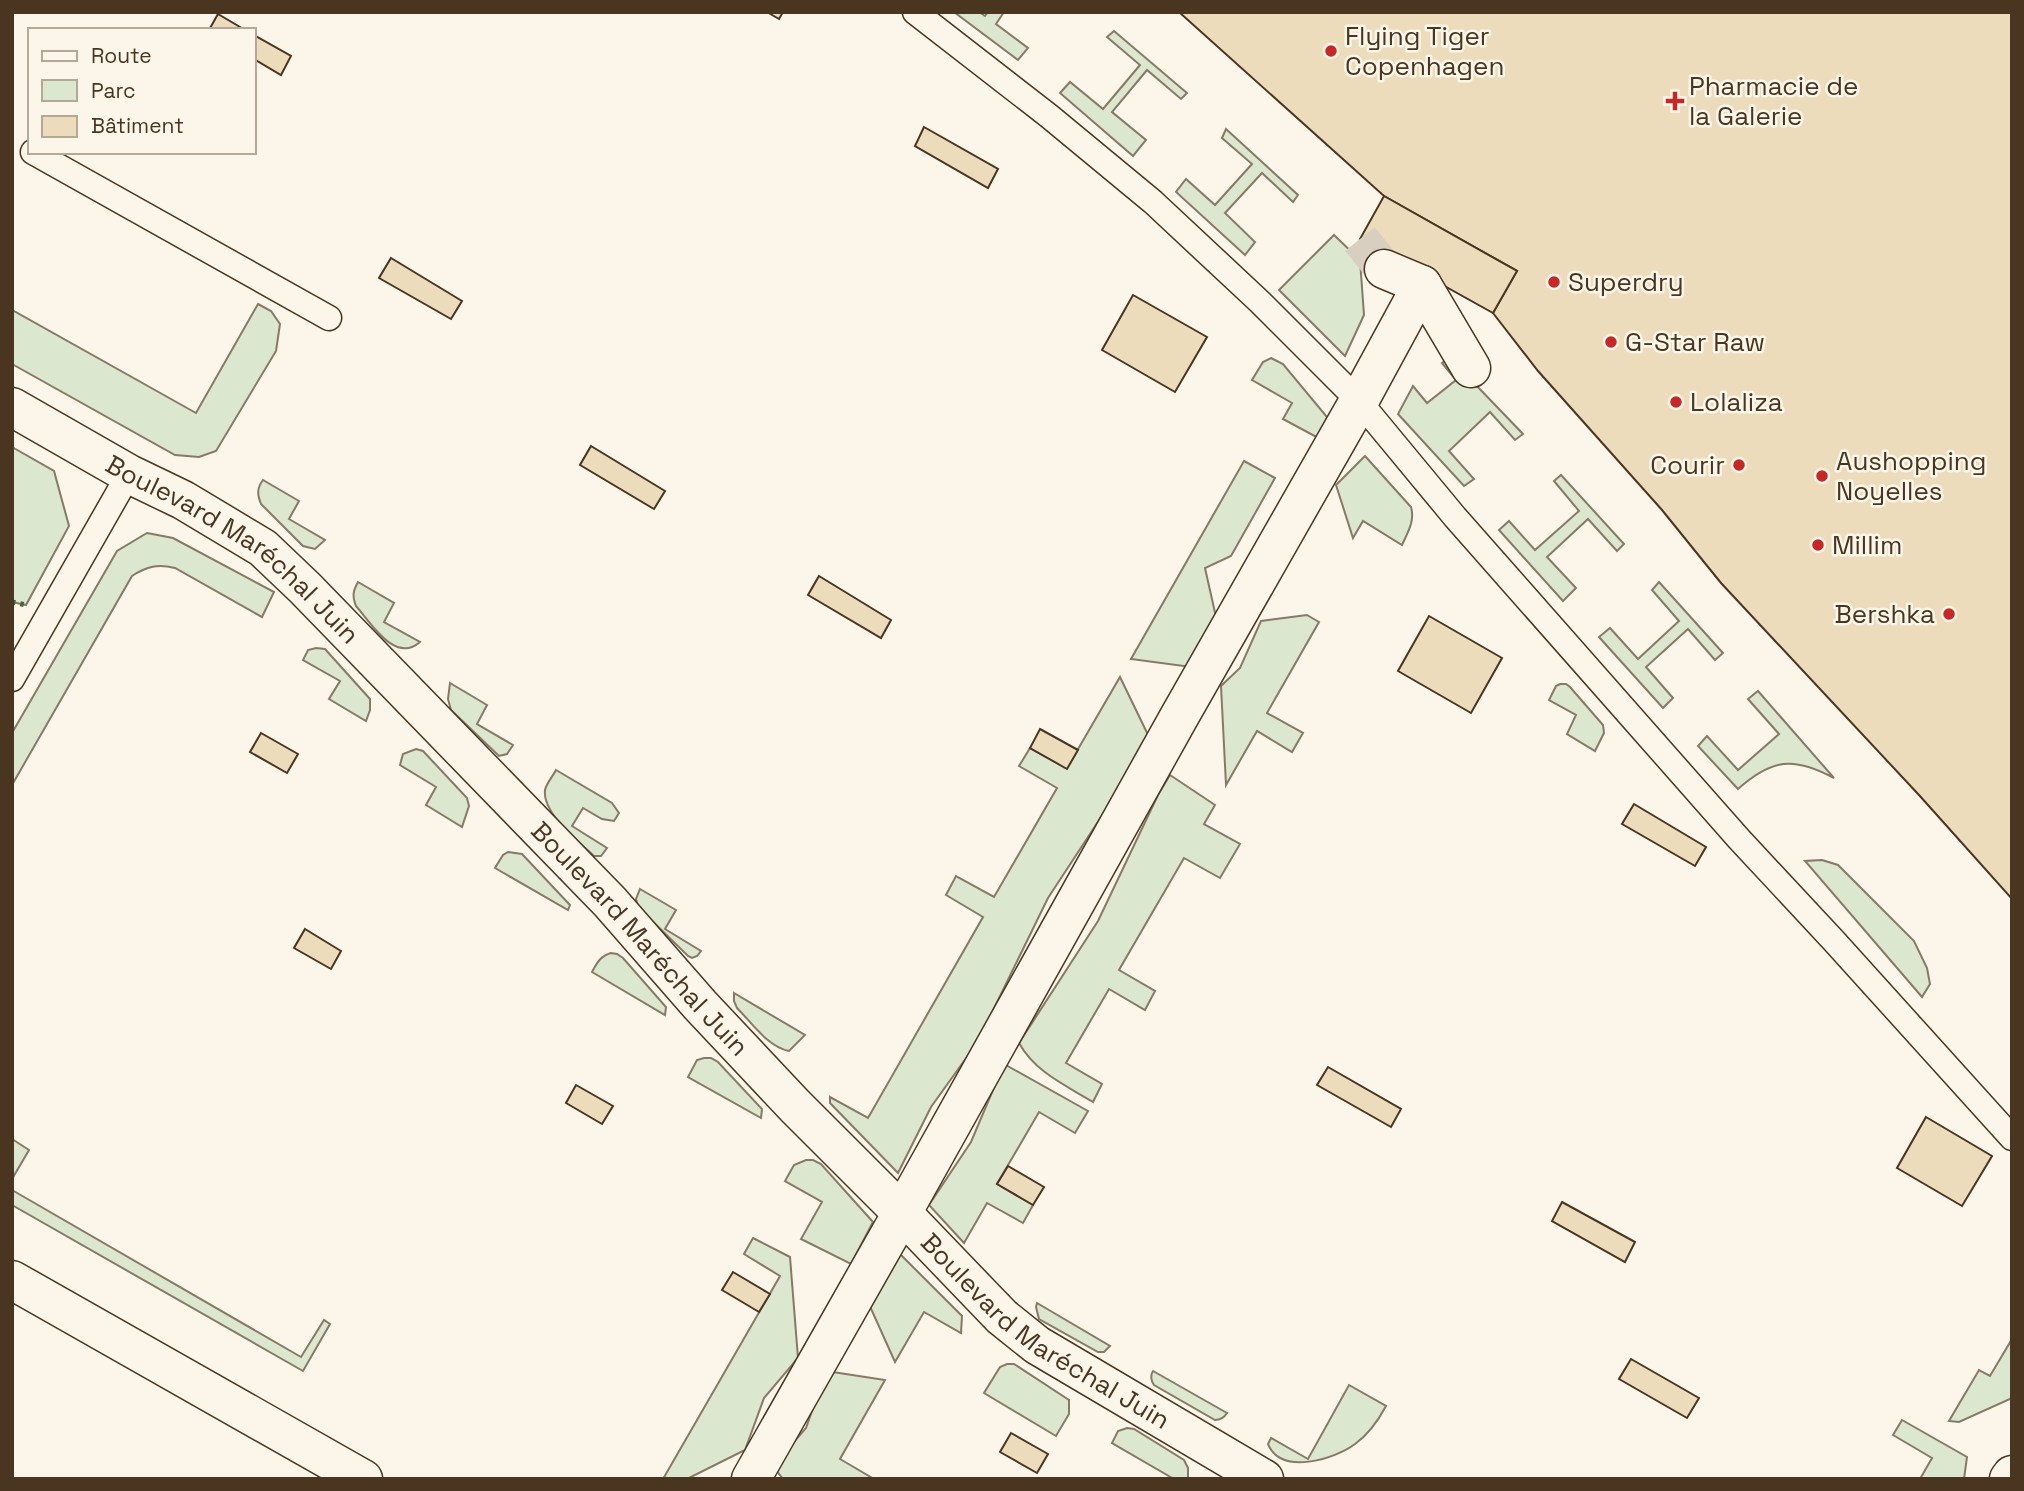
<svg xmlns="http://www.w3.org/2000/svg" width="2024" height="1491" viewBox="0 0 2024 1491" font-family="'Space Grotesk',sans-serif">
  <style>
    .green { fill: #dce7d0; stroke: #887966; stroke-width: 2 }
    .building { fill: #ecdcbc; stroke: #4a3520; stroke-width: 2 }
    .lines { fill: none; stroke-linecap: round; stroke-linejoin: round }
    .pedestrian-tunnel { stroke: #d8cfc1; stroke-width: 38; stroke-dasharray: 38 19; stroke-linecap: butt }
    .service-casing { stroke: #4a3520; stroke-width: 27 }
    .pedestrian-casing { stroke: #4a3520; stroke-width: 41 }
    .minor-casing { stroke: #4a3520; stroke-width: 41 }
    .service { stroke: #fbf6e9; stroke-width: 24 }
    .pedestrian { stroke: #fbf6e9; stroke-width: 38 }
    .minor { stroke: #fbf6e9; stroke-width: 38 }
    .hedge { stroke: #436837; stroke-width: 5; stroke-dasharray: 3.5 5; stroke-linecap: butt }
    .poi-dot { fill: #c62828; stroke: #fbf6e9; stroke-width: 2.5 }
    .labels { text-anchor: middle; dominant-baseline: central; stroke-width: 5; stroke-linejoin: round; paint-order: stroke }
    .poi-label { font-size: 26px; fill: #4a3520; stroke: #fbf6e9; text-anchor: start }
    .street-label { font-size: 26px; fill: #4a3520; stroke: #fbf6e9 }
  </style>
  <rect width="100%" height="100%" fill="#fbf6e9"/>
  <g class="green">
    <polygon points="954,12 979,12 985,16 988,12 1004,12 996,24 1028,48 1018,60"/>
    <polygon points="1114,31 1187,93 1181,99 1147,70 1112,112 1146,140 1133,156 1060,93 1070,82 1103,109 1140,65 1107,37"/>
    <polygon points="1226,129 1298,195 1293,202 1262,173 1225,213 1255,242 1245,255 1176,192 1186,179 1215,205 1252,164 1222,138"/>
    <polygon points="1334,235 1360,260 1364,315 1345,356 1279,290"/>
    <polygon points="258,304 271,311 280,324 276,351 216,451 199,457 175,455 12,364 12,310 196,413"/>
    <polygon points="1449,357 1523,434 1515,440 1490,412 1449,451 1474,479 1464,486 1398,414 1413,386 1427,403 1456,380 1442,363"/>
    <polygon points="1271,358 1283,364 1327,417 1322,440 1283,419 1292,403 1252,380 1263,362"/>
    <polygon points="12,447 54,471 69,526 26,605 12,602"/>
    <path d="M1365,456L1411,507C1415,521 1408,532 1402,545L1363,521L1353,538L1336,485Z"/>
    <polygon points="1244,461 1275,478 1231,556 1205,568 1218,626 1191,667 1131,659"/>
    <polygon points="1561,475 1624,544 1617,551 1588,519 1547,557 1576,588 1563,601 1499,530 1509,521 1535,550 1579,511 1554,481"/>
    <path d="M263,480L299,501L289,519L325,540L315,549L303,546L261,504C257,494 257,488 263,480Z"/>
    <path d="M147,533L173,538L274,592L262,617L175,568C158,564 147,566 132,576L12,785V733L117,551Z"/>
    <path d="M358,582L394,603L384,622L420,642C395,664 371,623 356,606C352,596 353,591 358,582Z"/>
    <polygon points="1659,582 1723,653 1715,660 1688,629 1646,667 1673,698 1663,708 1599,637 1610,628 1638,659 1679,621 1652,590"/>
    <polygon points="1307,615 1319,622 1267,713 1303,733 1292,752 1257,731 1226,785 1221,686 1240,668 1261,621"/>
    <polygon points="316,648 325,649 370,699 370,710 366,721 329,699 340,681 303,660 308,650"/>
    <polygon points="1120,677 1151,741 1048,898 977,1043 931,1107 898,1173 830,1103 830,1097 868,1118 983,917 946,895 956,876 994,897 1057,788 1019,766 1030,748 1067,768"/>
    <polygon points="450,683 487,705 477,724 513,745 507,754 499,756 451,710 448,699"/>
    <polygon points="1560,684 1566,684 1570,687 1603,725 1604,733 1595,751 1567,734 1576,715 1549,700 1556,686"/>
    <path d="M1758,691L1834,778C1793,756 1772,759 1738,789L1698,746L1707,736L1738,770L1779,734L1748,699Z"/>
    <polygon points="416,749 423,751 467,798 469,806 462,827 426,805 436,787 400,765 403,754"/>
    <path d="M556,770L612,803L619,813L614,821L602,819L583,808L572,826L607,848L601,856H594C579,842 542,813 545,790C546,784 553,776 556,770Z"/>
    <path d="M1170,775L1215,805L1204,824L1240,844L1220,878L1184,858L1119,970L1155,991L1145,1010L1109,989L1066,1063L1102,1084L1093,1102C1065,1085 1035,1072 1019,1043L1098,921L1158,795Z"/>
    <polygon points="508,852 522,854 570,905 568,910 495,868 503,855"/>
    <polygon points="1822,860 1838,865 1914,941 1927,968 1930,984 1922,997 1805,861"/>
    <polygon points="640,889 676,910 665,929 701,951 697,956 692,958 688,956 638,907 636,899"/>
    <path d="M611,953L617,954L623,958L666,1007L665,1015L592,972C597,963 600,956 611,953Z"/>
    <path d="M734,993L805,1035L789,1051C768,1047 752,1023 737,1008L734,1001Z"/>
    <polygon points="704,1058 711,1058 718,1062 762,1109 761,1118 688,1077 697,1060"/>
    <polygon points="1004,1064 1088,1111 1075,1133 1039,1112 997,1184 1033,1205 1023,1223 987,1203 964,1243 929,1205 971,1142"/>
    <polygon points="12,1139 29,1150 12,1179"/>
    <polygon points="806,1160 813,1160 821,1164 873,1222 851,1264 801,1239 822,1202 785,1181 794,1165"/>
    <polygon points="12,1190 301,1357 324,1320 330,1324 303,1371 12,1205"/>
    <polygon points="753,1238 790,1257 798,1358 764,1398 745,1450 687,1479 663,1479 780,1276 744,1254"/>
    <polygon points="898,1252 962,1316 961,1333 924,1312 895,1362 868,1302"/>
    <polygon points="1037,1303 1110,1346 1104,1352 1098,1352 1039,1319 1036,1307"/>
    <polygon points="2012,1339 2012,1396 2010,1399 1959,1422 1949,1421 1979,1370 1990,1376"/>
    <polygon points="1007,1364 1014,1364 1069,1400 1069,1414 1056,1436 984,1393 1000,1367"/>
    <polygon points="826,1371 885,1380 840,1459 874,1479 783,1479 773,1466 806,1428"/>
    <path d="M1153,1371L1227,1413C1224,1418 1221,1420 1215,1420L1154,1385C1151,1381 1150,1375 1153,1371Z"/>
    <path d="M1349,1385L1386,1406C1378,1421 1369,1434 1355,1444C1335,1459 1281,1476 1268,1444L1271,1438L1308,1459Z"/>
    <polygon points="1902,1420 1967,1457 1964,1479 1920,1479 1932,1458 1893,1435"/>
    <polygon points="1127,1428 1134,1429 1184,1460 1188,1468 1188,1479 1174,1479 1112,1443 1118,1431"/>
  </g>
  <g class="building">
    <polygon points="767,12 783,12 779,19"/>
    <polygon points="1179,12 2012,12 2012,899 1919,795 1721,583 1662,510 1538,371 1493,313 1517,271 1384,196"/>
    <polygon points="218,14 245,30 209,30"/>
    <polygon points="254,35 291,56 281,75 254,59"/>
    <polygon points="924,127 998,169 988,188 915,146"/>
    <polygon points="1384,196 1517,271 1493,313 1360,239"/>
    <polygon points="391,258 462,301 451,319 379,278"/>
    <polygon points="1133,295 1207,337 1175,392 1102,350"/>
    <polygon points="591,446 665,491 654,509 580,465"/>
    <polygon points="819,576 891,620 881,638 808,595"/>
    <polygon points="1429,616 1502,658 1471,713 1398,671"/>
    <polygon points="1040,729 1078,750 1067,769 1030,748"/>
    <polygon points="261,733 298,754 287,773 250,752"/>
    <polygon points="1634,804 1706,847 1695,866 1622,824"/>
    <polygon points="305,929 341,951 331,969 294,948"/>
    <polygon points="1328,1067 1401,1109 1391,1127 1317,1085"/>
    <polygon points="576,1085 613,1106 602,1124 566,1103"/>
    <polygon points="1926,1117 1992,1156 1962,1206 1897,1168"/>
    <polygon points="1008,1166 1044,1187 1033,1205 997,1184"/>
    <polygon points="1562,1202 1635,1242 1625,1262 1552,1221"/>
    <polygon points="733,1272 770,1294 759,1312 722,1290"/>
    <polygon points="1631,1359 1699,1398 1687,1418 1619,1379"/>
    <polygon points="1011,1433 1048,1454 1037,1473 1000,1452"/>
  </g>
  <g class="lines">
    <polyline class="pedestrian-tunnel" points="1360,239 1384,269"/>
    <defs>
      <g id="service">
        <polyline points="915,12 1049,116 1153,202 1260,302 1359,401 1455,517 1739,839 1834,941 2012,1138"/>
        <polyline points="33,152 329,318"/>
        <polyline points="12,679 129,474"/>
      </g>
      <g id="pedestrian">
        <polyline points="1384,269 1422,285 1471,368"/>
        <polyline points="751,1479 902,1213 1179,717 1359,401 1422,285"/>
        <polyline points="2009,1479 2012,1475"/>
      </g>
      <g id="minor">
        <path id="s1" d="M12,407L129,474L183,500L263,548L305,588L610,902L700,1005L795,1106L902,1213L1002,1317L1037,1345L1264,1479"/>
        <polyline points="12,1280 363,1479"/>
      </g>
    </defs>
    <use href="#service" class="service-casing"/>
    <use href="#pedestrian" class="pedestrian-casing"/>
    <use href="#minor" class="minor-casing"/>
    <use href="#service" class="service"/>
    <use href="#pedestrian" class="pedestrian"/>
    <use href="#minor" class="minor"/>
    <polyline class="hedge" points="12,602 26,605"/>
  </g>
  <g class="poi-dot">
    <circle cx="1331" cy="51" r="7"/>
    <path d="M1671.5 90.5h7v7h7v7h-7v7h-7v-7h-7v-7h7z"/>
    <circle cx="1554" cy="282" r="7"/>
    <circle cx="1611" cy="342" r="7"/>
    <circle cx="1676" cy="402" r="7"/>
    <circle cx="1739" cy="465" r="7"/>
    <circle cx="1822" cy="476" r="7"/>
    <circle cx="1818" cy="545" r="7"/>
    <circle cx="1949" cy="614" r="7"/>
  </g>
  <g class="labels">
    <g class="poi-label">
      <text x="1345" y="36">Flying Tiger<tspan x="1345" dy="30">Copenhagen</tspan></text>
      <text x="1689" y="86">Pharmacie de<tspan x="1689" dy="30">la Galerie</tspan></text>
      <text x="1568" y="282">Superdry</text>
      <text x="1625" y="342">G-Star Raw</text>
      <text x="1690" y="402">Lolaliza</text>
      <text x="1836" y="461">Aushopping<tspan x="1836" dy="30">Noyelles</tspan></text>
      <text x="1725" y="465" text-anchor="end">Courir</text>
      <text x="1832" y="545">Millim</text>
      <text x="1935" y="614" text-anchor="end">Bershka</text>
    </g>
    <g class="street-label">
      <text stroke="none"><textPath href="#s1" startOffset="264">Boulevard Maréchal Juin</textPath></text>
      <text stroke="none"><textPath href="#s1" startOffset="831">Boulevard Maréchal Juin</textPath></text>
      <text stroke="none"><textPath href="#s1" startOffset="1398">Boulevard Maréchal Juin</textPath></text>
    </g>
  </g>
  <rect width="2024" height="1491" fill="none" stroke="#4a3520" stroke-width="28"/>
  <rect x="28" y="28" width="228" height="126" fill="#fbf6e9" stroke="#b4a999" stroke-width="2"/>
  <rect x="42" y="51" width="35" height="10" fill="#fbf6e9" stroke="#b4a999" stroke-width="2"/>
  <text x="91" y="63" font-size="21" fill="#4a3520">Route</text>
  <rect x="42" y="80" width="35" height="21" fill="#dce7d0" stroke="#b4a999" stroke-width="2"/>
  <text x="91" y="98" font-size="21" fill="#4a3520">Parc</text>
  <rect x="42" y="116" width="35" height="21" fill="#ecdcbc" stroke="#b4a999" stroke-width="2"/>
  <text x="91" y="133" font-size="21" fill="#4a3520">Bâtiment</text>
</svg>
